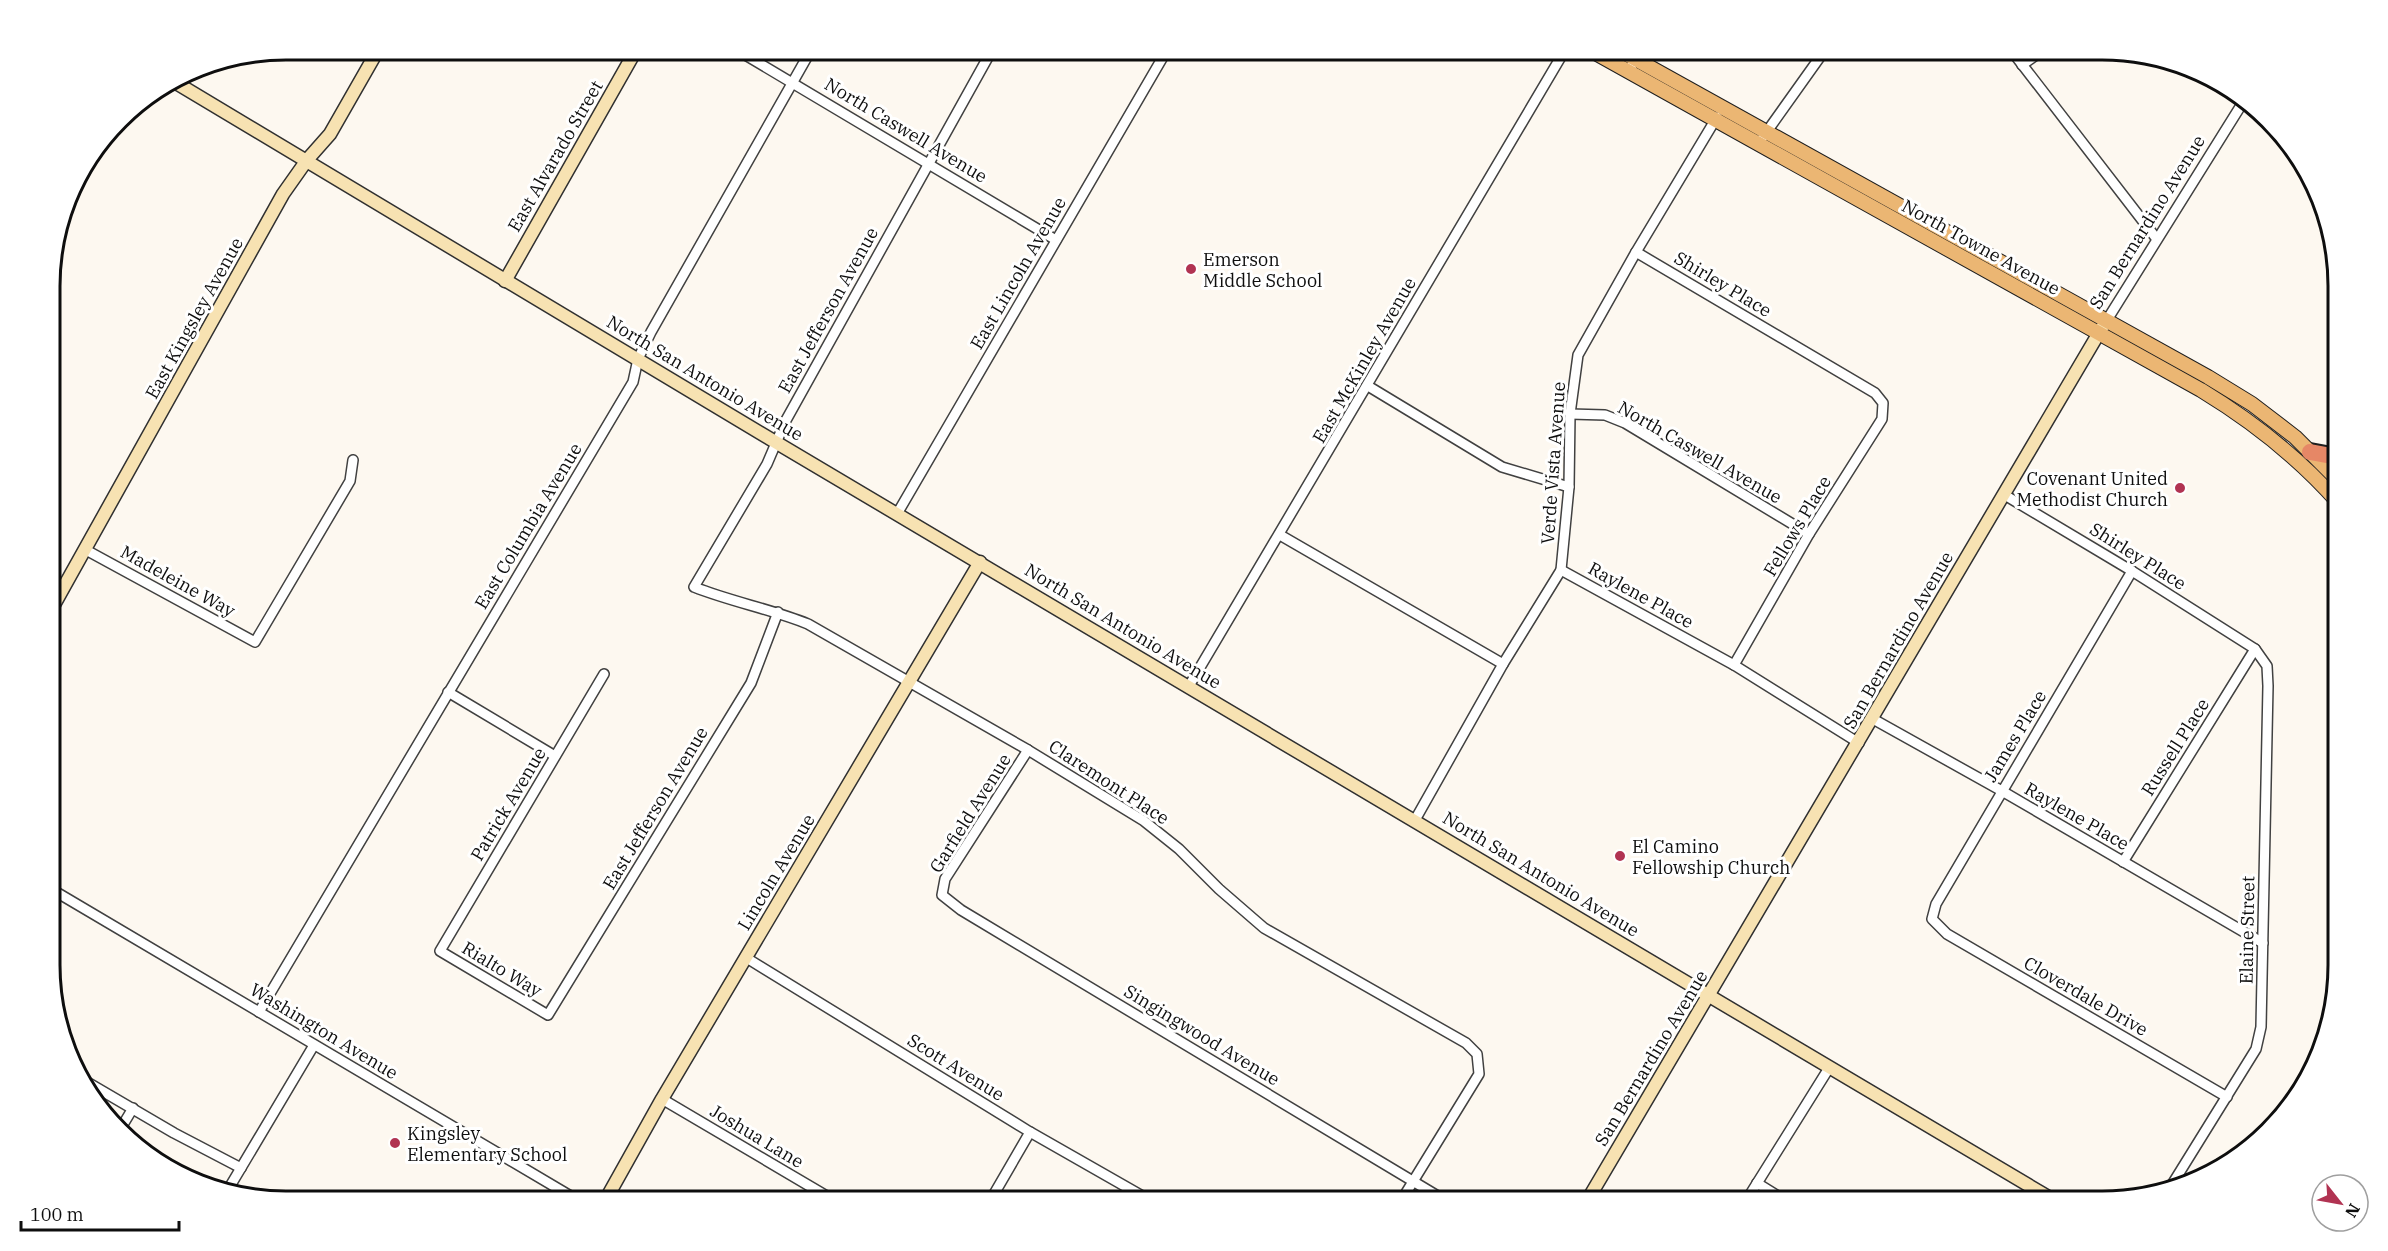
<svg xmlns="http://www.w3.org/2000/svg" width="2388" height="1251" viewBox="0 0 2388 1251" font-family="'IBM Plex Serif',serif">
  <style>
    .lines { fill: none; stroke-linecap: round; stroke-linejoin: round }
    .street-casing { stroke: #414141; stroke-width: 12 }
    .secondary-casing { stroke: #303030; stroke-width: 15 }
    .primary-casing { stroke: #1f1f1f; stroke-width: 16 }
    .highway-casing { stroke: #1f1f1f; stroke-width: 20 }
    .street { stroke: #fff; stroke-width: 9 }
    .secondary { stroke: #f7e2b2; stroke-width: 12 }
    .primary { stroke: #ebb673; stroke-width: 14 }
    .highway { stroke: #e68766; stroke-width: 16 }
    .poi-dot { fill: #b13352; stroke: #fff; stroke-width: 2 }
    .labels { text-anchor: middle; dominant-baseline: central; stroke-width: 6; stroke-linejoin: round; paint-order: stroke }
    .street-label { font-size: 18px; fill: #0e0e0e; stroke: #fff }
    .poi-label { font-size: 18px; fill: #0e0e0e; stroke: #fff; text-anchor: start }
    .rim { fill: none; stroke: #0e0e0e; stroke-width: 3 }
  </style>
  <rect width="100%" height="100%" fill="#fdf8f0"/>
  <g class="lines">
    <defs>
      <g id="street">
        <polyline points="737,50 1056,240"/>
        <path d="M992,50L785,422L767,464L694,587C732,602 771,609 808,624L1028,750L1144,821L1179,849L1219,889L1264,928L1466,1043L1477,1054L1479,1074L1401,1201"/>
        <polyline points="2011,50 2156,238"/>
        <polyline points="2022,65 2043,50"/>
        <polyline points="1628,72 1641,50"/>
        <polyline points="1758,144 1825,50"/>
        <polyline points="1636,252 1875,393 1883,403 1882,419 1809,534 1734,665"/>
        <polyline points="2107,320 2245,99"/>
        <polyline points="1368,386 1502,467 1569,487"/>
        <polyline points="1570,414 1605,415 1625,423 1809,534"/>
        <polyline points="2003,494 2132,571 2255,649 2267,666 2268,686 2261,1027 2256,1049 2168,1191"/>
        <polyline points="897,514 1167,50"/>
        <polyline points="1280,535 1503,664"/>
        <polyline points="86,550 255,642 350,481 353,460"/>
        <polyline points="1561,570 1734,665 1859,743"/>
        <polyline points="2132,571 1936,904 1932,919 1947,934 2227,1097"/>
        <polyline points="604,674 440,951 548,1015 751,683 778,612"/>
        <polyline points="1189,686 1565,50"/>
        <polyline points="448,692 555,756"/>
        <polyline points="1873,719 2002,791 2263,943"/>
        <polyline points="1028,750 945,879 942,895 961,910 1446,1201"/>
        <polyline points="1415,820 1503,664 1561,570 1569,487 1570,414 1578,355 1636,252 1717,117"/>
        <polyline points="2123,862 2255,649"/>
        <polyline points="51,889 579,1201"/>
        <polyline points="745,957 1030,1132 1151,1201"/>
        <polyline points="259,1012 633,382 638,359 651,332 811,50"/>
        <polyline points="80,1078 174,1133 241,1168"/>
        <polyline points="662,1099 835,1201"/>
        <polyline points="121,1128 133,1108"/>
        <polyline points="1757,1183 1786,1201"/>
        <polyline points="229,1188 314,1045"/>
        <polyline points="990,1201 1030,1132"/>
        <polyline points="1746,1201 1829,1068"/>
      </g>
      <g id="secondary">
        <polyline points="173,81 777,443 2055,1201"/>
        <polyline points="505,281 636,50"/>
        <polyline points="51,610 283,194 307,160 330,134 378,50"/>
        <polyline points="605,1201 662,1099 980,562"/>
        <polyline points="1587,1201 2103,326"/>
      </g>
      <g id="primary">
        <path d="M1590,50L2201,390C2252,421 2297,456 2337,501"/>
        <polyline points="1619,50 2208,377 2252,404 2295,437 2337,479"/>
      </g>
      <polyline id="highway" points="2310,452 2337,457"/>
    </defs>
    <use href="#street" class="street-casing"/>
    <use href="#secondary" class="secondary-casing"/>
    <use href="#primary" class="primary-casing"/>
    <use href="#highway" class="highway-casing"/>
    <use href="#street" class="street"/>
    <use href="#secondary" class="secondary"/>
    <use href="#primary" class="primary"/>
    <use href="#highway" class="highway"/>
  </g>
  <g class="poi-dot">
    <circle cx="1191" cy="269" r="6"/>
    <circle cx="2180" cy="488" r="6"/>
    <circle cx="1620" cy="856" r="6"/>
    <circle cx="395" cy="1143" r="6"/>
  </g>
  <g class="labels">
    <g class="street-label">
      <text transform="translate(906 130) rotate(31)">North Caswell Avenue</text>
      <text transform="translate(555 156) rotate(-60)">East Alvarado Street</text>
      <text transform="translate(2147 222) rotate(-58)">San Bernardino Avenue</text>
      <text transform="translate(1981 247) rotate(29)">North Towne Avenue</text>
      <text transform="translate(1018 273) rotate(-60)">East Lincoln Avenue</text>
      <text transform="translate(1723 284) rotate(31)">Shirley Place</text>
      <text transform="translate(828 310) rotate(-61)">East Jefferson Avenue</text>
      <text transform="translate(194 318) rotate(-61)">East Kingsley Avenue</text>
      <text transform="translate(1364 360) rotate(-60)">East McKinley Avenue</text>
      <text transform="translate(705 378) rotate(31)">North San Antonio Avenue</text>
      <text transform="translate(1700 452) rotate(30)">North Caswell Avenue</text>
      <text transform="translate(1553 463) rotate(-86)">Verde Vista Avenue</text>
      <text transform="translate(528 526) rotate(-59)">East Columbia Avenue</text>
      <text transform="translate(1797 526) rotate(-59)">Fellows Place</text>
      <text transform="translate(2138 556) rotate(32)">Shirley Place</text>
      <text transform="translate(178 581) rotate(29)">Madeleine Way</text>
      <text transform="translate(1641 595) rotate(29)">Raylene Place</text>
      <text transform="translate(1123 626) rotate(31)">North San Antonio Avenue</text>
      <text transform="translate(1898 640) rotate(-60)">San Bernardino Avenue</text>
      <text transform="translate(2015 736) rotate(-59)">James Place</text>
      <text transform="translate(2175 747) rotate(-58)">Russell Place</text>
      <text transform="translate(1109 782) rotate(33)">Claremont Place</text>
      <text transform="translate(508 804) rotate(-59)">Patrick Avenue</text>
      <text transform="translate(655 808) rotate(-59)">East Jefferson Avenue</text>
      <text transform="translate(970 813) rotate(-58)">Garfield Avenue</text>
      <text transform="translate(2077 816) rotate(30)">Raylene Place</text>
      <text transform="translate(776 872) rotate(-59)">Lincoln Avenue</text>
      <text transform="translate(1541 874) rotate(31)">North San Antonio Avenue</text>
      <text transform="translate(2247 930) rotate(-89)">Elaine Street</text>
      <text transform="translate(502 969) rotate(31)">Rialto Way</text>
      <text transform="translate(2086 996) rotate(30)">Cloverdale Drive</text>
      <text transform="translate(324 1031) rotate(31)">Washington Avenue</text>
      <text transform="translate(1202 1035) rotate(31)">Singingwood Avenue</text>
      <text transform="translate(1651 1058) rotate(-59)">San Bernardino Avenue</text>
      <text transform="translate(956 1067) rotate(32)">Scott Avenue</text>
      <text transform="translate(757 1136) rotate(31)">Joshua Lane</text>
    </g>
    <g class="poi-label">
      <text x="1203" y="259">Emerson<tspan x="1203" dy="21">Middle School</tspan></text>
      <text x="2168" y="478" text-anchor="end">Covenant United<tspan x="2168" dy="21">Methodist Church</tspan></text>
      <text x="1632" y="846">El Camino<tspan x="1632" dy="21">Fellowship Church</tspan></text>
      <text x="407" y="1133">Kingsley<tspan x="407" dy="21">Elementary School</tspan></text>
    </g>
  </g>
  <path d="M0 0H2388V1251H0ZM286 60H2102A226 226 0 0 1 2328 286V965A226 226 0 0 1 2102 1191H286A226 226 0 0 1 60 965V286A226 226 0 0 1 286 60Z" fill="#fff" fill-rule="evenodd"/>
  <path class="rim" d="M286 60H2102A226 226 0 0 1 2328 286V965A226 226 0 0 1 2102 1191H286A226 226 0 0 1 60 965V286A226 226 0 0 1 286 60Z"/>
  <g transform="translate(2340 1203) rotate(121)"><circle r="28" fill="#ffffff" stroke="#9f9f9f" stroke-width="1.5"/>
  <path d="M0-4.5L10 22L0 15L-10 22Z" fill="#b13352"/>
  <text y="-9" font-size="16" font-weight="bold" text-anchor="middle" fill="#0e0e0e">N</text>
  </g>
  <path d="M21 1221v9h158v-9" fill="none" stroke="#0e0e0e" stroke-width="3"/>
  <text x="30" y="1221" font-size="18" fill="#0e0e0e" stroke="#ffffff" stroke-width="4.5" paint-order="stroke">100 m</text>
</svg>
